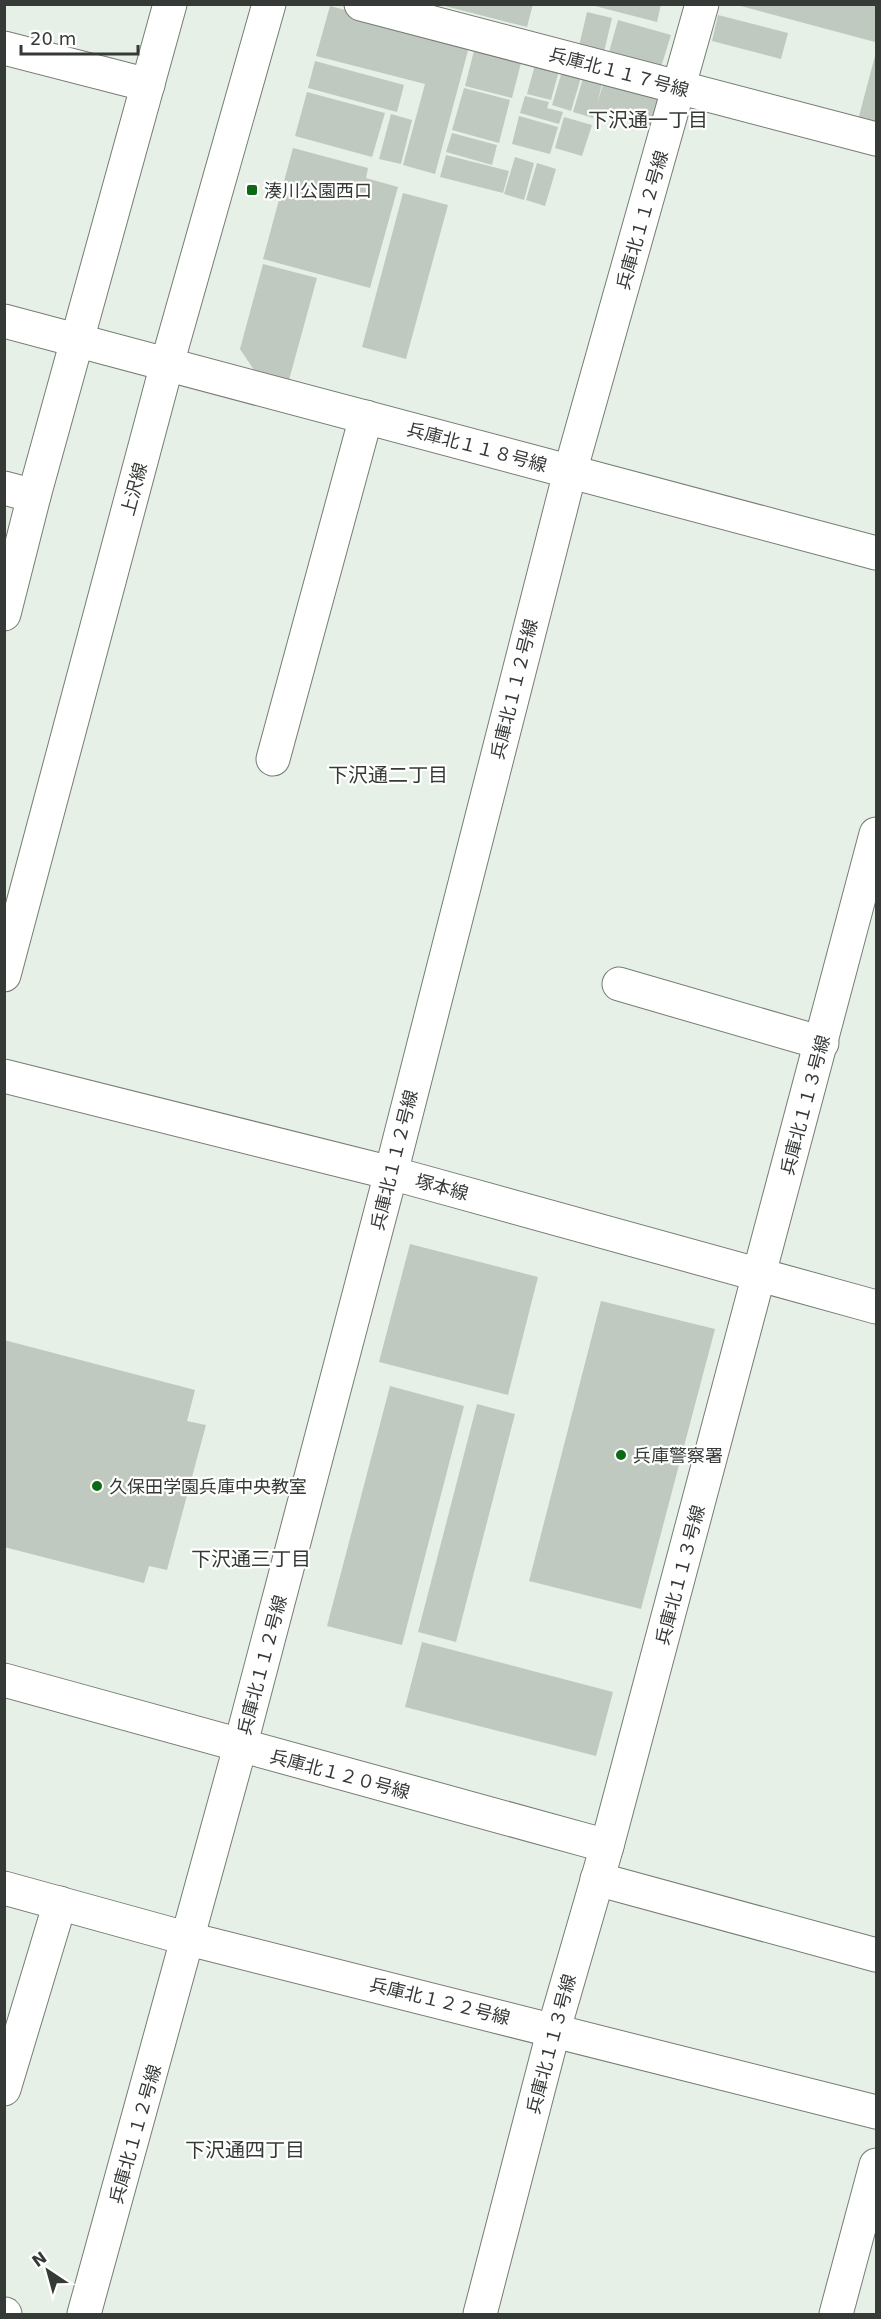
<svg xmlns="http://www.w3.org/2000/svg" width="881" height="2319" viewBox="0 0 881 2319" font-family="'DejaVu Sans','Noto Sans JP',sans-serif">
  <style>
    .building { fill: #c0c9bf }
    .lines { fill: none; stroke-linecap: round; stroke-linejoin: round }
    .minor-casing { stroke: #757d74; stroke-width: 35 }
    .major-casing { stroke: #757d74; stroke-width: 35 }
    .minor { stroke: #fff; stroke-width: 33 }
    .major { stroke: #fff; stroke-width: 33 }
    .poi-dot { fill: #0d6a14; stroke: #fff; stroke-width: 2 }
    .labels { text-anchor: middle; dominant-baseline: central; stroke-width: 4.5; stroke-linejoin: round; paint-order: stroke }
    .street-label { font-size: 18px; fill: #363a36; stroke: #fff }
    .poi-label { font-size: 18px; fill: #363a36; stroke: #fff; text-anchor: start }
    .neighbourhood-label { font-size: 20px; fill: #363a36; stroke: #fff }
  </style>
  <rect width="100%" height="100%" fill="#e6f0e6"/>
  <g class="building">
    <polygon points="437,4 533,4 527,27"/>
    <polygon points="587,4 661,4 657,22"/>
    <polygon points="876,4 875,42 737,5 738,4"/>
    <polygon points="330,6 470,43 435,174 403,165 425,84 316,56"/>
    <polygon points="587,12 612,18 604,52 579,46"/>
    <polygon points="718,15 788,33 781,59 712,41"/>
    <polygon points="618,20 671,35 661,67 609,52"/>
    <polygon points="476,43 523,55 512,98 465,86"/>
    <polygon points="876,52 876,125 858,120"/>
    <polygon points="315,61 404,85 397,112 308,88"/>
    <polygon points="536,61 560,67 551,100 527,94"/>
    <polygon points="563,68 582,74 571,111 552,105"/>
    <polygon points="584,75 603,80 597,104 605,78 655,93 660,104 654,127 595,110 593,118 573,112"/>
    <polygon points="464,88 510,100 499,143 452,130"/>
    <polygon points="307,92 385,113 372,157 295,136"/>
    <polygon points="525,96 549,102 547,108 563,112 559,124 520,113"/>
    <polygon points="391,114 412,120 401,164 379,159"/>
    <polygon points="519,116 558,127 550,154 512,144"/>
    <polygon points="564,117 592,125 582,156 555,148"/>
    <polygon points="452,133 497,145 492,165 446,152"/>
    <polygon points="293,148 368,168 366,178 398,187 370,288 263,259"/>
    <polygon points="446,155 509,171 503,193 440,177"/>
    <polygon points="515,157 534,163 524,200 504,194"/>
    <polygon points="537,163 556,169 545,206 526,200"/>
    <polygon points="403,193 448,205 406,359 362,347"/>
    <polygon points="263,264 317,278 289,380 254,370 240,349"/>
    <polygon points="410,1244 538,1277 508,1395 379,1362"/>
    <polygon points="601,1301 715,1329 641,1609 529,1581"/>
    <polygon points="4,1340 195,1390 187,1421 206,1425 167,1570 149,1566 144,1583 4,1547"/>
    <polygon points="390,1386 464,1406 402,1645 327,1626"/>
    <polygon points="477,1404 515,1414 456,1642 418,1632"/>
    <polygon points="422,1642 613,1692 596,1756 405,1707"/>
  </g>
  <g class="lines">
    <defs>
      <g id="minor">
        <polyline points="361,4 876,139"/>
        <polyline points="4,48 148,85"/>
        <polyline points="4,321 876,553"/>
        <polyline points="4,488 34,496"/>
        <polyline points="273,759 366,417"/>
        <polyline points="619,984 822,1043"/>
        <polyline points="4,1076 391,1173 876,1307"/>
        <polyline points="4,1680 607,1846"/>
        <polyline points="597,1879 876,1955"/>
        <polyline points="4,1888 189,1939 876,2112"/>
        <polyline points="4,2089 60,1903"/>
        <polyline points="4,2314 5,2314"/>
        <polyline points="84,2314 240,1747 391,1173 570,472 702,4"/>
        <polyline points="480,2314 554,2029 607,1846 876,834"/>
        <polyline points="836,2314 876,2165"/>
      </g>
      <g id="major">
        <polyline points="4,614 34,496 170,4"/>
        <polyline points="4,975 167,364 269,4"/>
      </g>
    </defs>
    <use href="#minor" class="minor-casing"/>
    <use href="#major" class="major-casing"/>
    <use href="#minor" class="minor"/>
    <use href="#major" class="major"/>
  </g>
  <g class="poi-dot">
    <rect x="246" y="184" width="12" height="12" rx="3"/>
    <circle cx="621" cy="1455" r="6"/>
    <circle cx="97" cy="1486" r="6"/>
  </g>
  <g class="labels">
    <g class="street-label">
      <text transform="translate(619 72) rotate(15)">兵庫北１１７号線</text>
      <text transform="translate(642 220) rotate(-74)">兵庫北１１２号線</text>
      <text transform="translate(477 447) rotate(15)">兵庫北１１８号線</text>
      <text transform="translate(134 489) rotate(-75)">上沢線</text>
      <text transform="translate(514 689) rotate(-76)">兵庫北１１２号線</text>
      <text transform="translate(805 1105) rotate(-75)">兵庫北１１３号線</text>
      <text transform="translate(394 1160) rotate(-76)">兵庫北１１２号線</text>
      <text transform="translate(442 1187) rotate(15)">塚本線</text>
      <text transform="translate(680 1575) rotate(-75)">兵庫北１１３号線</text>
      <text transform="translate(262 1665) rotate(-75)">兵庫北１１２号線</text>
      <text transform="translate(340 1774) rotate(15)">兵庫北１２０号線</text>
      <text transform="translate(440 2001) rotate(14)">兵庫北１２２号線</text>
      <text transform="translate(551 2044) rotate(-75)">兵庫北１１３号線</text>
      <text transform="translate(135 2134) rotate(-74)">兵庫北１１２号線</text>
    </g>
    <g class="poi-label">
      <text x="264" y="190">湊川公園西口</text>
      <text x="633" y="1455">兵庫警察署</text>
      <text x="109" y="1486">久保田学園兵庫中央教室</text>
    </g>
    <g class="neighbourhood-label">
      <text x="648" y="120">下沢通一丁目</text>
      <text x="388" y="775">下沢通二丁目</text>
      <text x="251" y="1559">下沢通三丁目</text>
      <text x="245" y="2150">下沢通四丁目</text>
    </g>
  </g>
  <rect width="881" height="2319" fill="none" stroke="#363a36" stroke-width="12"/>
  <g transform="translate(48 2271) rotate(324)" stroke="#ffffff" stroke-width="4.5" paint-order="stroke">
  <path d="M0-4.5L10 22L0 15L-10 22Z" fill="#363a36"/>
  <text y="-9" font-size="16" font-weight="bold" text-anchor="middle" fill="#363a36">N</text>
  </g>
  <path d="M21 45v9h117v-9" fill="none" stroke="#363a36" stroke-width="3"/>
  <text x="30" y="45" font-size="18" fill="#363a36" stroke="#ffffff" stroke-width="4.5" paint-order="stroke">20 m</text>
</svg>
